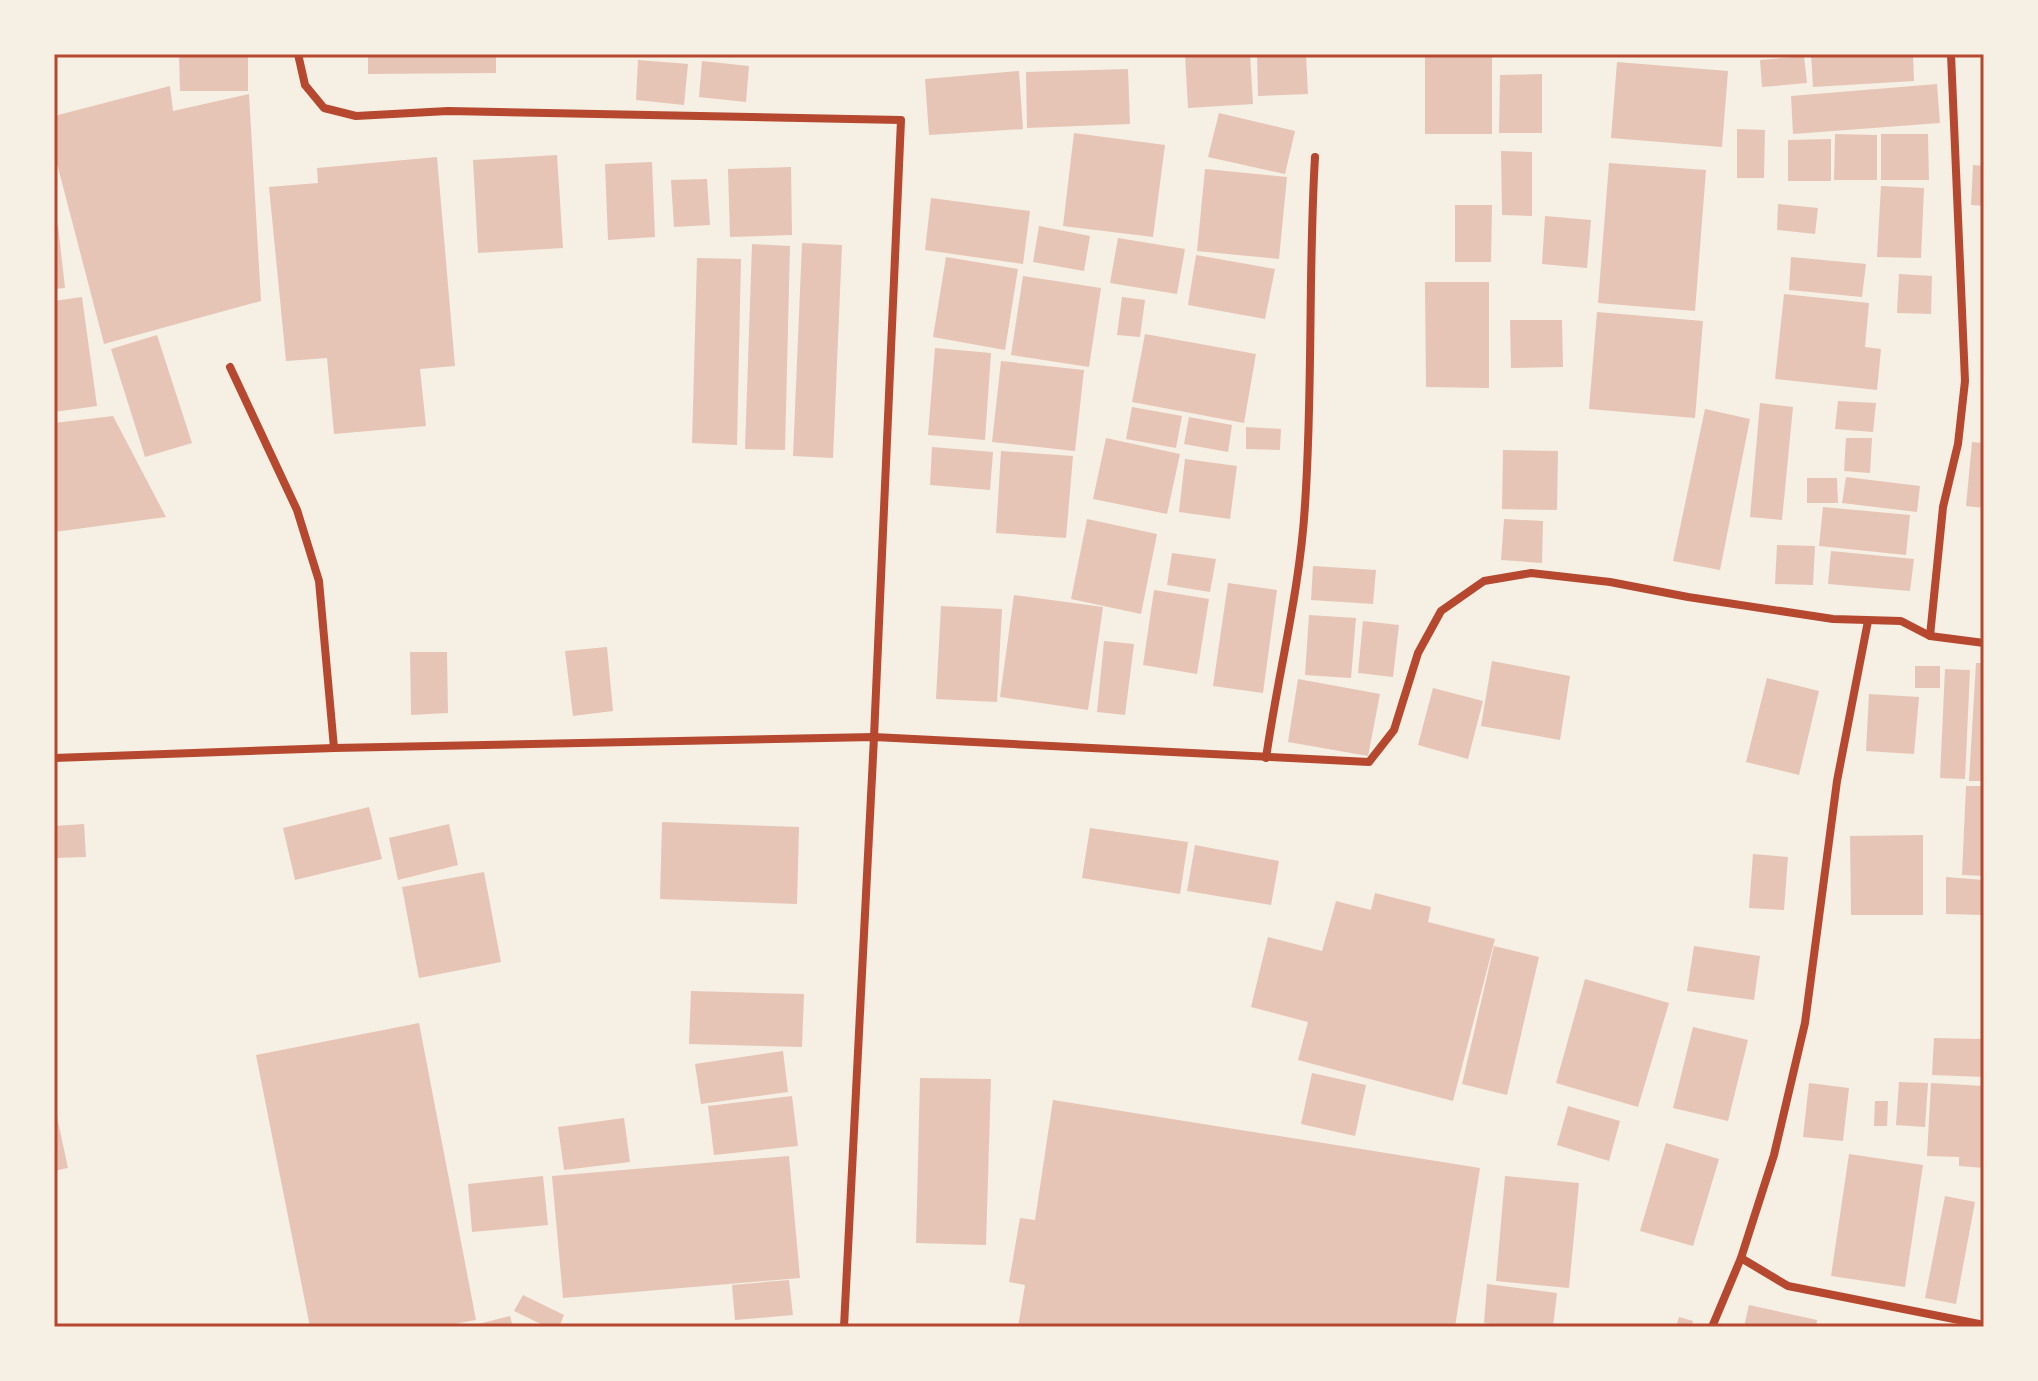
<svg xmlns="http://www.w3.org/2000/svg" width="2038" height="1381" viewBox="0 0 2038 1381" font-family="'Varela Round',sans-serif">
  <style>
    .building { fill: #e6c5b7 }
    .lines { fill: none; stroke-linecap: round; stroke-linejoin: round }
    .minor { stroke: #b5482f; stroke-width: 8 }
    .neatline { fill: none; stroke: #b5482f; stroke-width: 3 }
  </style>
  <rect width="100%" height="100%" fill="#f6efe4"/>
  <g class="building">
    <polygon points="179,54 248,54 248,91 180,91"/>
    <polygon points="368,54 496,54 496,73 368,74"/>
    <polygon points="1185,54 1250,54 1253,104 1188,108"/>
    <polygon points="1257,54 1306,54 1308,94 1258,96"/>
    <rect x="1425" y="54" width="67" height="80"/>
    <polygon points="1811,54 1913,54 1914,81 1813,87"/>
    <polygon points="1804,56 1807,83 1762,87 1760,60"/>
    <polygon points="638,60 688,64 684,105 636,100"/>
    <polygon points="702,61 749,66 746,102 699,97"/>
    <polygon points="1617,62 1728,71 1722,147 1611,138"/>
    <polygon points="1128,69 1130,124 1027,128 1026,72"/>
    <polygon points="1019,71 1023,129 929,135 925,79"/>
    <polygon points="1542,74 1542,133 1499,133 1500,75"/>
    <polygon points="1937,84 1940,123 1793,134 1791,96"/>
    <polygon points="170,86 173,111 249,94 261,301 104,344 54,152 54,116"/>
    <polygon points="1219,113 1295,131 1285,174 1208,157"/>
    <polygon points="1737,129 1765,130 1764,178 1737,178"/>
    <polygon points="1074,133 1165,145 1153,237 1063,226"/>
    <polygon points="1835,134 1877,135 1877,180 1834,180"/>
    <polygon points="1881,134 1928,134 1929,180 1881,180"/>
    <polygon points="1831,139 1831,181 1788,181 1788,140"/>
    <polygon points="1501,151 1532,152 1532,216 1502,215"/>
    <polygon points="557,155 563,248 478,253 473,160"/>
    <polygon points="437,157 455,366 420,369 426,426 334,434 327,358 286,361 269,187 318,183 317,168"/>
    <polygon points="652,162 655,237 608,240 605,164"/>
    <polygon points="1609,163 1706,170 1695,311 1598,303"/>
    <polygon points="1973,165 1984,166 1984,206 1971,205"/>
    <polygon points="791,167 792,235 730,237 728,169"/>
    <polygon points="1205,169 1287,177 1279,259 1197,251"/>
    <polygon points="707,179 710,225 674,227 671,180"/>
    <polygon points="1881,186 1924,188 1921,258 1877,257"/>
    <polygon points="931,198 1030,211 1023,264 925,250"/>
    <polygon points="1778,204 1818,208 1815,234 1777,230"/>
    <polygon points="1455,205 1492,205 1491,262 1455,262"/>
    <polygon points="1545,216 1591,220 1587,268 1542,264"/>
    <polygon points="54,225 58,225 65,288 54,289"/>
    <polygon points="1039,226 1090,236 1084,271 1033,262"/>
    <polygon points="1118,238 1185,249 1177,294 1110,283"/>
    <polygon points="802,243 842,245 833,458 793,456"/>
    <polygon points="752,244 790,246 785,450 745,449"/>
    <polygon points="1196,255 1275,269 1265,319 1188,305"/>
    <polygon points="946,257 1018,269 1005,350 933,337"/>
    <polygon points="1791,257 1866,264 1862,297 1789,290"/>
    <polygon points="697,258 741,259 737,445 692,443"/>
    <polygon points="1899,274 1932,276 1931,314 1897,313"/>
    <polygon points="1023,276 1101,288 1089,367 1011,355"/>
    <polygon points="1425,282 1489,282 1489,388 1426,387"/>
    <polygon points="1784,294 1869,303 1865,347 1881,349 1877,390 1775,379"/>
    <polygon points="82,297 97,406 54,412 54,301"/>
    <polygon points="1122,297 1145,300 1140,337 1117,335"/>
    <polygon points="1597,312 1703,321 1695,418 1589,409"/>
    <polygon points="1510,320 1562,320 1563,367 1511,368"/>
    <polygon points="1145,334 1256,354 1244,423 1132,402"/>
    <polygon points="157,335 192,443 145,457 111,349"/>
    <polygon points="935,348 991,353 985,440 928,435"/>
    <polygon points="1001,361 1084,370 1075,451 992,442"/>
    <polygon points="1838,401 1876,403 1873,432 1835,429"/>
    <polygon points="1760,403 1793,407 1782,520 1750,517"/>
    <polygon points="1132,407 1182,416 1176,448 1126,439"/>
    <polygon points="1705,409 1750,419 1720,570 1673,561"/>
    <polygon points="113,416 166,517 54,532 54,423"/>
    <polygon points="1189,417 1232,425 1228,452 1184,444"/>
    <polygon points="1246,427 1281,429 1280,450 1246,449"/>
    <polygon points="1106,438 1180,454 1167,514 1093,499"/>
    <polygon points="1846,438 1872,438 1870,473 1844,471"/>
    <polygon points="1972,442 1984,443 1984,508 1966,506"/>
    <polygon points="932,447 993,452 990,490 930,485"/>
    <polygon points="1503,450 1558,451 1557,510 1502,509"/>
    <polygon points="1001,451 1073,456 1066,538 996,533"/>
    <polygon points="1185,459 1237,466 1230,519 1179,512"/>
    <polygon points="1846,477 1920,486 1917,512 1842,503"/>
    <polygon points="1807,478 1837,478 1838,503 1807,503"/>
    <polygon points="1823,507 1910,515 1906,555 1819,546"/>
    <polygon points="1087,519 1157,534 1141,614 1071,599"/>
    <polygon points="1504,519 1543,521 1542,563 1501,560"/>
    <polygon points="1777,545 1815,546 1813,585 1775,584"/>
    <polygon points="1831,551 1914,559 1910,591 1828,584"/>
    <polygon points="1172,553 1216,559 1210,592 1167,585"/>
    <polygon points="1313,566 1376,570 1373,604 1311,600"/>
    <polygon points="1228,583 1277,590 1263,693 1213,686"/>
    <polygon points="1154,590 1209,599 1197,674 1143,665"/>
    <polygon points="1014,595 1103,607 1088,710 1000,697"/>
    <polygon points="941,606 1002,609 997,702 936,699"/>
    <polygon points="1309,615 1356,618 1351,678 1305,675"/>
    <polygon points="1363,621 1399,625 1393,677 1358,673"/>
    <polygon points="1104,641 1134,644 1125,715 1097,712"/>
    <polygon points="607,647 613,711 573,716 565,651"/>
    <polygon points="410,652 447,652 448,713 411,715"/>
    <polygon points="1492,661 1570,676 1560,740 1481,726"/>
    <polygon points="1976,663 1984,663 1984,781 1969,781"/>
    <rect x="1915" y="666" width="25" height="22"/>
    <polygon points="1945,669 1970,670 1965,779 1940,778"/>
    <polygon points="1767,678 1819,691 1799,775 1746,762"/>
    <polygon points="1298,679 1380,694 1368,756 1288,742"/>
    <polygon points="1433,688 1483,701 1468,759 1418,745"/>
    <polygon points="1869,694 1919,697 1914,754 1866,751"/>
    <polygon points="1966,786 1984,786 1984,876 1962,875"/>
    <polygon points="369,807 382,859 295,880 283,828"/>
    <polygon points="662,822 799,827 797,904 660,899"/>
    <polygon points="84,824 86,857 54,858 54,826"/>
    <polygon points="449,824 458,865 398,880 389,838"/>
    <polygon points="1090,828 1188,842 1180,894 1082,878"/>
    <polygon points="1923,835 1923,915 1851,915 1850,836"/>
    <polygon points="1195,845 1279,861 1271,905 1187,891"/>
    <polygon points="1753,854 1788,857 1784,910 1749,908"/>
    <polygon points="484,872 501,962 419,978 402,887"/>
    <polygon points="1946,877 1984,880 1984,915 1946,914"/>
    <polygon points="1375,893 1431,907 1428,922 1495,939 1453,1101 1298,1060 1308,1022 1251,1007 1268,937 1322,951 1336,901 1371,910"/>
    <polygon points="1494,946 1539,957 1507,1095 1462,1084"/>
    <polygon points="1694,946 1760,956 1754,1000 1687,991"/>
    <polygon points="1585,979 1669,1003 1638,1107 1556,1083"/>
    <polygon points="691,991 804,994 802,1047 689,1044"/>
    <polygon points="419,1023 476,1320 438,1327 310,1327 256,1055"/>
    <polygon points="1693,1027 1748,1040 1728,1121 1673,1108"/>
    <polygon points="1934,1038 1984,1039 1984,1077 1932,1075"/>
    <polygon points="783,1051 788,1092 701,1104 695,1064"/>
    <polygon points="1312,1073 1366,1085 1355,1136 1301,1124"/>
    <polygon points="920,1078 991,1079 986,1245 916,1243"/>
    <polygon points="1899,1082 1928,1083 1925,1127 1896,1125"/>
    <polygon points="1809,1083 1849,1088 1843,1141 1803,1137"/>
    <polygon points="1931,1083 1984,1086 1984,1168 1959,1166 1959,1157 1927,1156"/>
    <polygon points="792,1096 798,1146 714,1155 708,1106"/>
    <polygon points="1053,1100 1480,1168 1455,1327 1018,1327 1025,1285 1009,1282 1020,1218 1035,1220"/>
    <polygon points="1875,1101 1888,1101 1887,1126 1874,1126"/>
    <polygon points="54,1103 68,1168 54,1171"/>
    <polygon points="1568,1106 1620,1121 1609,1161 1557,1145"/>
    <polygon points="624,1118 630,1162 564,1170 558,1127"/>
    <polygon points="1666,1143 1719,1159 1693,1246 1640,1231"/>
    <polygon points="1849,1154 1923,1165 1905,1287 1831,1276"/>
    <polygon points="789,1156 800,1278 563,1298 552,1176"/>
    <polygon points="543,1176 548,1225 472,1232 468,1184"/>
    <polygon points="1505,1176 1579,1183 1569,1288 1496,1281"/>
    <polygon points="1945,1196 1975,1202 1956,1304 1925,1298"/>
    <polygon points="789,1280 793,1315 735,1320 732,1285"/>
    <polygon points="1487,1284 1557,1293 1553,1327 1515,1327 1484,1323"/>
    <polygon points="523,1295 564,1315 559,1327 547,1327 514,1311"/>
    <polygon points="1749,1305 1817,1320 1816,1327 1744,1327"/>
    <polygon points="510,1316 513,1327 470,1327 470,1326"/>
    <polygon points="1679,1317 1693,1321 1691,1327 1676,1327"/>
  </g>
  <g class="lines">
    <g class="minor">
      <polyline points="298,54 305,85 324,108 356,116 448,111 901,120 874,737 844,1327"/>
      <polyline points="230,367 297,510 319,581 334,748"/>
      <polyline points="1930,636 1943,507 1958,444 1965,381 1951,54"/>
      <polyline points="54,758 334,748 874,737 1369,762 1394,730 1418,653 1441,611 1484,581 1531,573 1610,582 1688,597 1833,619 1901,621 1930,636 1984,643"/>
      <path d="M1266,758C1278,674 1300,590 1305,505C1313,389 1308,273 1315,157"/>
      <polyline points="1741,1258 1788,1286 1984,1325"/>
      <polyline points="1712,1327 1741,1258 1774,1155 1805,1023 1837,781 1868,621"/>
    </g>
  </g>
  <rect width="2038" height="1381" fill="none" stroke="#f6efe4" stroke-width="112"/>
  <rect x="56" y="56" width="1926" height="1269" class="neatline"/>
</svg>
